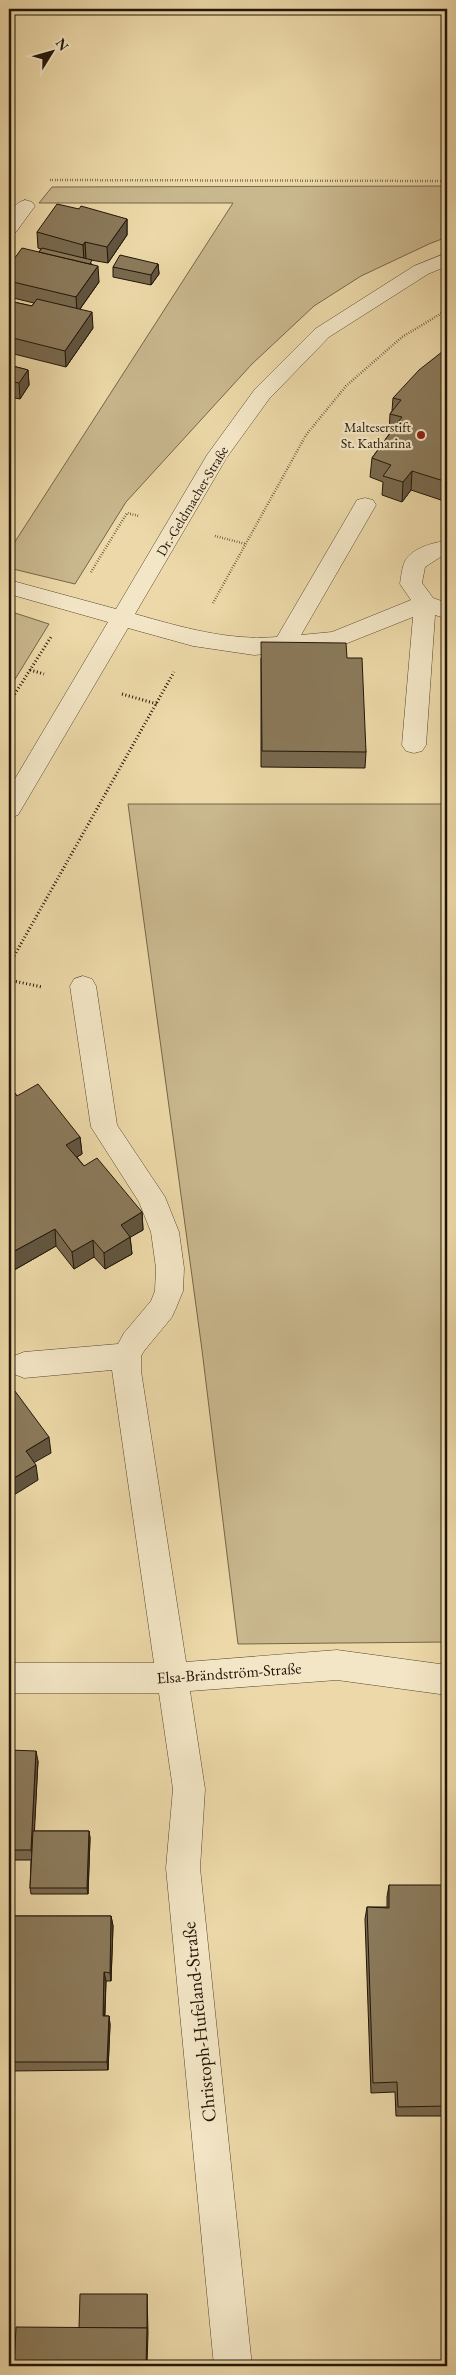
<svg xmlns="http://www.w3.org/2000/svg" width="456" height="2375" viewBox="0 0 456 2375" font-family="'EB Garamond',serif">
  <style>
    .green { fill: #c9b78d; stroke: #75664a }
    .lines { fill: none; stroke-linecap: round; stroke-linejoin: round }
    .minor-casing { stroke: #54462f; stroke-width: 1 }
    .path-far1 { stroke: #211507; stroke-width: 2.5; stroke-dasharray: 0.5 2; stroke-linecap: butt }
    .path { stroke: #211507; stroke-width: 3; stroke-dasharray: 1 2.5; stroke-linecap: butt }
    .minor { fill: #f3e6c6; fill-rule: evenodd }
    .wall { fill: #78694e; stroke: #211507 }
    .shaded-wall { fill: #615540; stroke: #211507 }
    .building { fill: #8b7a5b; stroke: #211507 }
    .poi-dot { fill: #8f2418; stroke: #f3e6c6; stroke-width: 2 }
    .labels { text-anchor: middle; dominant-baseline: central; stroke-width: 4.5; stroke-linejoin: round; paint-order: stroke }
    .far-poi-label { font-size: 14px; fill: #211507; stroke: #f3e6c6; text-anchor: end }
    .far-street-label { font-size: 14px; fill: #211507; stroke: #f3e6c6 }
    .street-label { font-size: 16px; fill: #211507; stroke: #f3e6c6 }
    .near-street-label { font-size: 19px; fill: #211507; stroke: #f3e6c6 }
  </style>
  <rect width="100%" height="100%" fill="#ecd8a8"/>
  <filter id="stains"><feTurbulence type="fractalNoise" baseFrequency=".004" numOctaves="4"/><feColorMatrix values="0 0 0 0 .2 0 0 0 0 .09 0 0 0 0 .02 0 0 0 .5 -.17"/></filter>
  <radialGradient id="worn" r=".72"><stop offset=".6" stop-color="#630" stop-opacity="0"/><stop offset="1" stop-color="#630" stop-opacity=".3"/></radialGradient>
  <g class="green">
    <polygon points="447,186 447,237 429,244 361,276 314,306 252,364 126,502 75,584 9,568 9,551 233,203 39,203 52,187"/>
    <polygon points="9,611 49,624 9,689"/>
    <polygon points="128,804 447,804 447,1642 238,1644 202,1350"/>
  </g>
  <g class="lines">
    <defs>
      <g id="minor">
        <path d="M25,200L32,202L35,206L16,232L9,234C9,220 9,204 25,200Z"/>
        <path d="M447,253V266L428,274L329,337L269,399L227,457L135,614C181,627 228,641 277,637L357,500L365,498L373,500L376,505L301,635L332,632L411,600L400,584C401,577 402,567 405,561C412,548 434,542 447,541V555L442,556L425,567L422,583L433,598L447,603V619L435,615L426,745L422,751L414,753L406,751L402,745L413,617L335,648L254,655L193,646L128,628L18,815L9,818V789L108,622L9,594V580L116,609L207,455L255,389L315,329L414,266Z"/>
        <polygon points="83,976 92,979 96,986 117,1125 165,1197 179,1232 184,1268 183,1291 176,1308 172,1317 144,1351 141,1356 141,1371 186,1662 337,1650 447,1665 447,1695 337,1680 190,1691 205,1789 200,1868 252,2366 214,2366 166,1868 173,1789 159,1693 9,1693 9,1663 154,1663 112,1370 24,1378 14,1374 10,1365 14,1356 24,1352 118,1344 124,1333 151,1301 155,1291 156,1268 151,1232 139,1202 91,1127 70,986 74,979"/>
      </g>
    </defs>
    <use href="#minor" class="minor-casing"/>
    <g class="path-far1">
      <polyline points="50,180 447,181"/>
      <polyline points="215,536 246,544"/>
      <polyline points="91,572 127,513 139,516"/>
      <polyline points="213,603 306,435 346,386 402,337 447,310"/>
    </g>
    <g class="path">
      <polyline points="30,670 44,674"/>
      <polyline points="122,694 157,704"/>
      <polyline points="9,703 51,637"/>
      <polyline points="9,965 174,672"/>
      <polyline points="9,980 42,987"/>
    </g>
    <use href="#minor" class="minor"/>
  </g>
  <g class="wall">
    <polygon points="127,219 127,235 108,263 85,259 93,265 99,282 80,309 93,328 66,367 14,354 9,361 9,301 32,306 34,303 9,297 9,266 39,252 41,249 38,248 37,232"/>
    <polygon points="158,264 159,274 151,285 113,277 113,267"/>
    <polygon points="447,348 447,502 411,490 402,502 382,495 383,482 370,477 372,458 390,433 389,433 390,414 392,411 393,398"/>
    <polygon points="9,365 28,370 29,385 20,399 10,397 9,399"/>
    <polygon points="261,658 347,658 366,752 365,768 261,767"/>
    <polygon points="9,1085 17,1096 80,1137 82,1154 77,1157 84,1166 142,1212 143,1230 130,1237 132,1254 105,1269 94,1257 74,1269 56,1246 9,1273"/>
    <polygon points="9,1750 38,1761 34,1831 89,1831 90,1838 88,1894 31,1894 30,1888 31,1860 9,1860"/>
    <polygon points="389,1885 447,1904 447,2116 396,2116 395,2092 371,2093 365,1919 367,1907 387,1907 387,1897"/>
    <polygon points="9,1916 111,1916 113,1926 111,1981 106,1981 105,2016 109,2016 110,2025 108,2070 9,2071"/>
  </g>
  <g class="shaded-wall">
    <polygon points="127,219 127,235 108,263 107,247"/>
    <polygon points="85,242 86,258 84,261 83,245"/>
    <polygon points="158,264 159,274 151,285 151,275"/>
    <polygon points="98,266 99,282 77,313 76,297"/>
    <polygon points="92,312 93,328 66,367 65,351"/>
    <polygon points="13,344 14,354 9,361 9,350"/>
    <polygon points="28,370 29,385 20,399 19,383"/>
    <polygon points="412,471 411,490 402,502 403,482"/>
    <polygon points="80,1137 82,1154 68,1162 66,1145"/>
    <polygon points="142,1212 143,1230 122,1242 121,1225"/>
    <polygon points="55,1229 56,1246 9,1273 9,1254"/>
    <polygon points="130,1237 132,1254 105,1269 104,1253"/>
    <polygon points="93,1240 94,1257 74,1269 72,1252"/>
    <polygon points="49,1437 51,1453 28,1466 26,1451"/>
    <polygon points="36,1465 38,1480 9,1498 9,1481"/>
    <polygon points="36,1751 38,1761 33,1860 31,1850"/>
    <polygon points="89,1831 90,1838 88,1894 87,1888"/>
    <polygon points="111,1916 113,1926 111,1981 110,1973"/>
    <polygon points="104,1972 106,1981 104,2024 103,2016"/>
    <polygon points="109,2016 110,2025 108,2070 107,2062"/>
    <polygon points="147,2294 148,2333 147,2366 146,2366"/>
  </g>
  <g class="building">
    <polygon points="57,204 79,209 81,206 127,219 107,247 85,242 83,245 37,232"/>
    <polygon points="22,248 98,266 76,297 9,281 9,266"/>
    <polygon points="42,248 92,260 90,264 39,252"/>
    <polygon points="120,255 158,264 151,275 113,267"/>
    <polygon points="37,299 92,312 65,351 9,337 9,301 32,306"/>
    <polygon points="9,343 13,344 9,350"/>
    <polygon points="447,348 447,482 412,471 403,482 383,476 391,465 372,458 402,417 390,414 401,400 393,398 419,370"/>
    <polygon points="9,365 28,370 19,383 9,381"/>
    <polygon points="261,642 346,643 347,658 362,658 366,752 262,751"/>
    <polygon points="38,1084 80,1137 66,1145 84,1166 97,1158 142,1212 121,1225 130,1237 104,1253 93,1240 72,1252 55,1229 9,1254 9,1085 17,1096"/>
    <polygon points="9,1383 49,1437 26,1451 36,1465 9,1481"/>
    <polygon points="9,1750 36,1751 31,1850 9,1850"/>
    <polygon points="33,1831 89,1831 87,1888 30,1888"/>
    <polygon points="389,1885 446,1885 447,1904 447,2106 398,2107 397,2082 373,2083 367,1907 389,1908"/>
    <polygon points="9,1916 111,1916 110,1973 104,1972 103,2016 109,2016 107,2062 9,2062"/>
    <polygon points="80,2294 147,2294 147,2330 147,2328 79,2328"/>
    <polygon points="16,2327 147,2328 146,2366 14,2366"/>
  </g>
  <circle class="poi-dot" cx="421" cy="435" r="5"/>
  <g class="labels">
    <g class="far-poi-label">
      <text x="411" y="427">Malteserstift<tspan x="411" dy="16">St. Katharina</tspan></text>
    </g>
    <g class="far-street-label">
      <text transform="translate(192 501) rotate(-59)">Dr.-Geldmacher-Straße</text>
    </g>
    <g class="street-label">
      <text transform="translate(229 1673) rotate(-4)">Elsa-Brändström-Straße</text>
    </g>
    <g class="near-street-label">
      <text transform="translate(199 2022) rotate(-96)">Christoph-Hufeland-Straße</text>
    </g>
  </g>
  <rect width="456" height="2375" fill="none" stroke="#ecd8a8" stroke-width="30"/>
  <rect x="10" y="10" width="436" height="2355" fill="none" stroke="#211507" stroke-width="2.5"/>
  <rect x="15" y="15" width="426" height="2345" fill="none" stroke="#211507"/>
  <g transform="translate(52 52) rotate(53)" stroke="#f3e6c6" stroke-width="4" paint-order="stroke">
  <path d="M0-4L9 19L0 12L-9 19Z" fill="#211507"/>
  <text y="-8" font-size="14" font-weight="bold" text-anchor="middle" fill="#211507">N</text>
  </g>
  <rect width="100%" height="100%" filter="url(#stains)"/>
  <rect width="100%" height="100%" fill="url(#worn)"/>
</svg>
